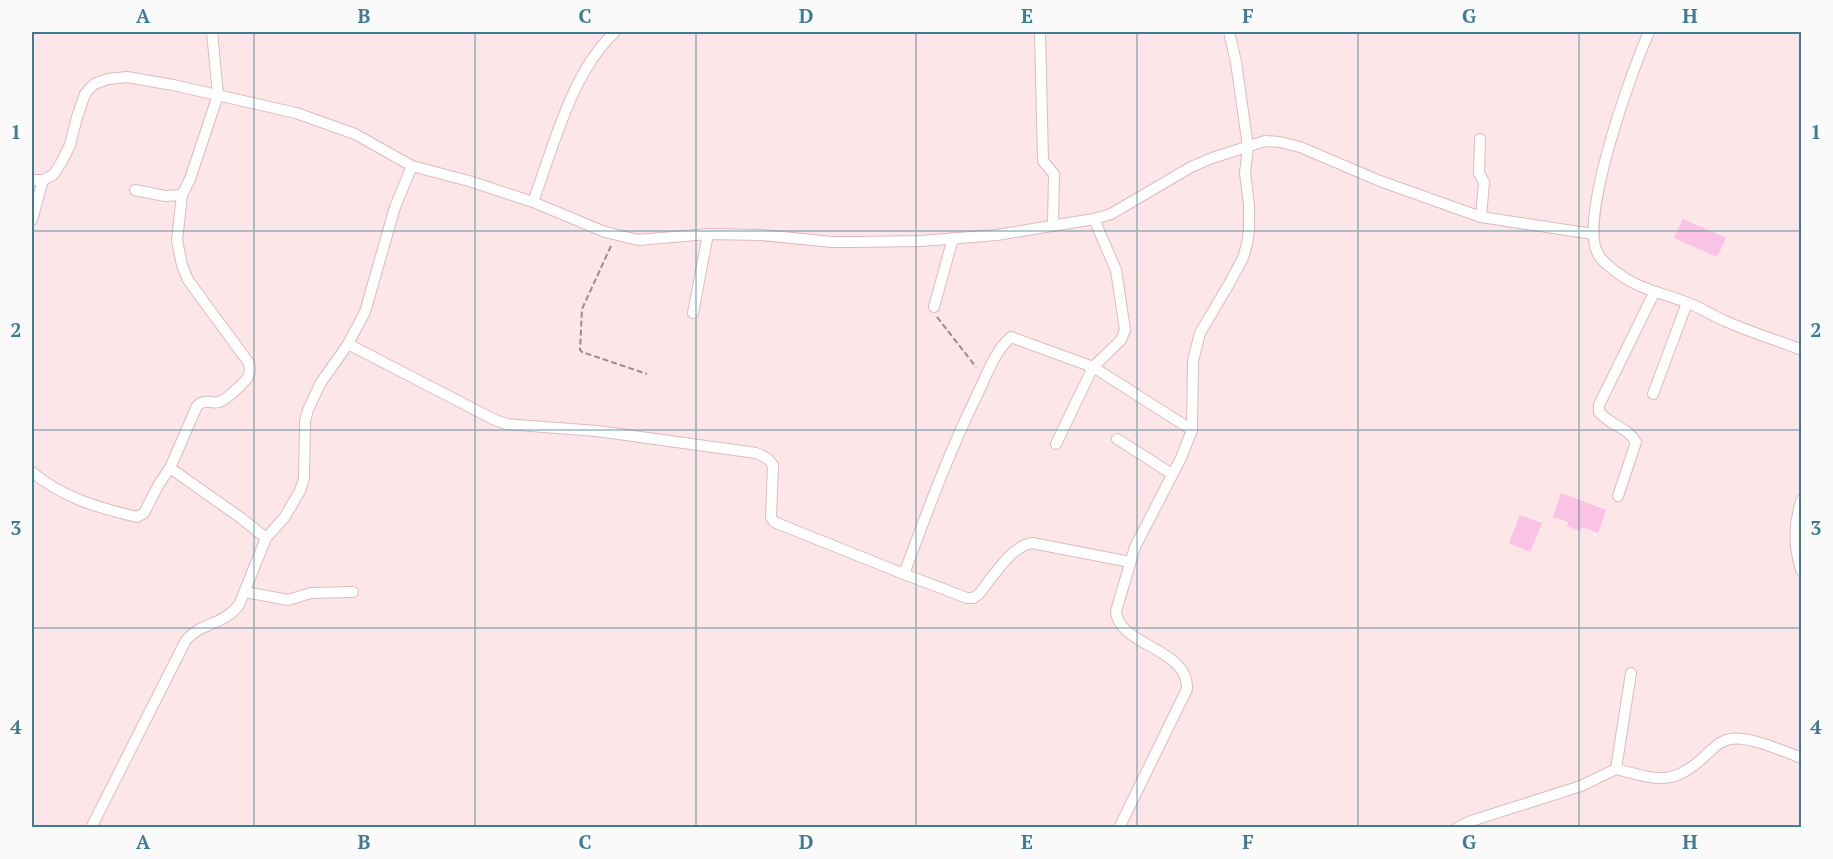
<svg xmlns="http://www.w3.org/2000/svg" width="1833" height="859" viewBox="0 0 1833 859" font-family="'PT Serif',serif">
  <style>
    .building { fill: #fac2e4 }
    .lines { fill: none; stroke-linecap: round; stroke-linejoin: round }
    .street-casing { stroke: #debabe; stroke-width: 12 }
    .path { stroke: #9d8a8c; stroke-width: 2; stroke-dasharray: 6 3; stroke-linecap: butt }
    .street { stroke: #fff; stroke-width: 10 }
    .grid { fill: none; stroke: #3f7c93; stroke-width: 1.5; stroke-opacity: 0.55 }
    .neatline { fill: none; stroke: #3f7c93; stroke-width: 2 }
    .grid-label { font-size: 20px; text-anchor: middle; font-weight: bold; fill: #3f7c93 }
  </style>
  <rect width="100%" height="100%" fill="#fde6e8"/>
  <g class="building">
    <polygon points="1683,219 1726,238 1717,257 1674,238"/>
    <polygon points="1561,493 1606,510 1598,533 1582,527 1580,531 1567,526 1568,522 1553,517"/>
    <polygon points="1520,515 1542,523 1530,552 1509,543"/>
  </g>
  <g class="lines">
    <defs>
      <g id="street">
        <polyline points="1040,32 1043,161 1054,174 1053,225"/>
        <path d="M1649,32C1632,70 1578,219 1598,254C1601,260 1606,263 1610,267C1637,290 1658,291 1688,303C1701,308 1712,315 1725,321C1750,332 1776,340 1802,350"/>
        <polyline points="1480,139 1479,173 1484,182 1481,217"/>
        <polyline points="32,180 43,180 53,175 61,163 70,145 77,117 85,94 94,84 108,79 127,77 173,85 296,113 355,134 412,166 469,181 533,202 605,232 638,240 708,234 761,235 832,242 857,242 921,241 997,235 1094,219 1111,214 1191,167 1212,158 1265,141 1280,142 1300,147 1380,181 1481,217 1593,234"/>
        <polyline points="135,190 165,196 182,195"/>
        <path d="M533,202C553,148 572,71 615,32"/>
        <polyline points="32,220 43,180"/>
        <polyline points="934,307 953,238"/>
        <polyline points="693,313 708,234"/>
        <path d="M348,344L493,419L506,424L597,431L756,453C764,456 768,458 773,465L771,517L774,522L904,574C927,512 949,452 978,393C987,374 995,351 1011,337L1093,367L1192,430"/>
        <polyline points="1653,394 1687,303"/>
        <polyline points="1117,439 1172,474"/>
        <polyline points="1056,444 1093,367 1121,340 1125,330 1116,270 1094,219"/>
        <path d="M170,468L197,406C205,398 210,404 219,402C225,401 245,382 248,377C251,372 250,368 249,363L188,280L182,265L177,240L182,195L190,179L218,95L212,32"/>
        <path d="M32,472C63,498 99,508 137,517L144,513L159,484L170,468L241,518L266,538"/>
        <path d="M1618,496L1636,442C1627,427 1610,425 1599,412V405L1654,293"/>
        <path d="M1802,499C1793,524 1793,547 1802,572"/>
        <path d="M904,574L967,598H973L979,594C992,578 1011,546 1032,543L1130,562"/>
        <polyline points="245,592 288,600 311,593 353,592"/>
        <polyline points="1616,769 1631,673"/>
        <path d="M91,828L186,640C202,622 222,626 239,605L266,538L284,518L300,491L304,478L305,421L308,410L320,384L348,344L365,312L395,207L412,166"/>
        <path d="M1119,828L1187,689C1189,648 1118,646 1116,611L1135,547L1181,458L1192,430L1193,361L1200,333L1229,284L1243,258L1247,244L1249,230V205L1245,173L1248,147L1236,62L1229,32"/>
        <path d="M1457,828L1471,821L1581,786L1616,769C1658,780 1674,787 1708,753C1715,747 1721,740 1731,739C1750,736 1782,751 1802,758"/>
      </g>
    </defs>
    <use href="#street" class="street-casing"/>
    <g class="path">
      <polyline points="611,246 582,309 580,350 582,352 647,374"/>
      <polyline points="937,317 976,367"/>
    </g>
    <use href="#street" class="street"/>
  </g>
  <path class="grid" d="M254,32V828M475,32V828M696,32V828M916,32V828M1137,32V828M1358,32V828M1579,32V828M32,231H1802M32,430H1802M32,628H1802"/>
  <rect width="1833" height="859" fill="none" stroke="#fafafa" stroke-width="66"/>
  <rect x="33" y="33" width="1767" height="793" class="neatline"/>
  <g class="grid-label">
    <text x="143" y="23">A</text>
    <text x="364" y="23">B</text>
    <text x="585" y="23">C</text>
    <text x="806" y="23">D</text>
    <text x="1027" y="23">E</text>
    <text x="1248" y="23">F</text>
    <text x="1469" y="23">G</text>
    <text x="1690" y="23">H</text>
    <text x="16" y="139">1</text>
    <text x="1816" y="139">1</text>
    <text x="16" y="337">2</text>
    <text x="1816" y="337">2</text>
    <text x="16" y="535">3</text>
    <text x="1816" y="535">3</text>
    <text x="16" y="734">4</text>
    <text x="1816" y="734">4</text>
    <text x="143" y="849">A</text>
    <text x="364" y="849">B</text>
    <text x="585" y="849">C</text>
    <text x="806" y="849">D</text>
    <text x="1027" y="849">E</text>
    <text x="1248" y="849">F</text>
    <text x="1469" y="849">G</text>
    <text x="1690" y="849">H</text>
  </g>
</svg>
